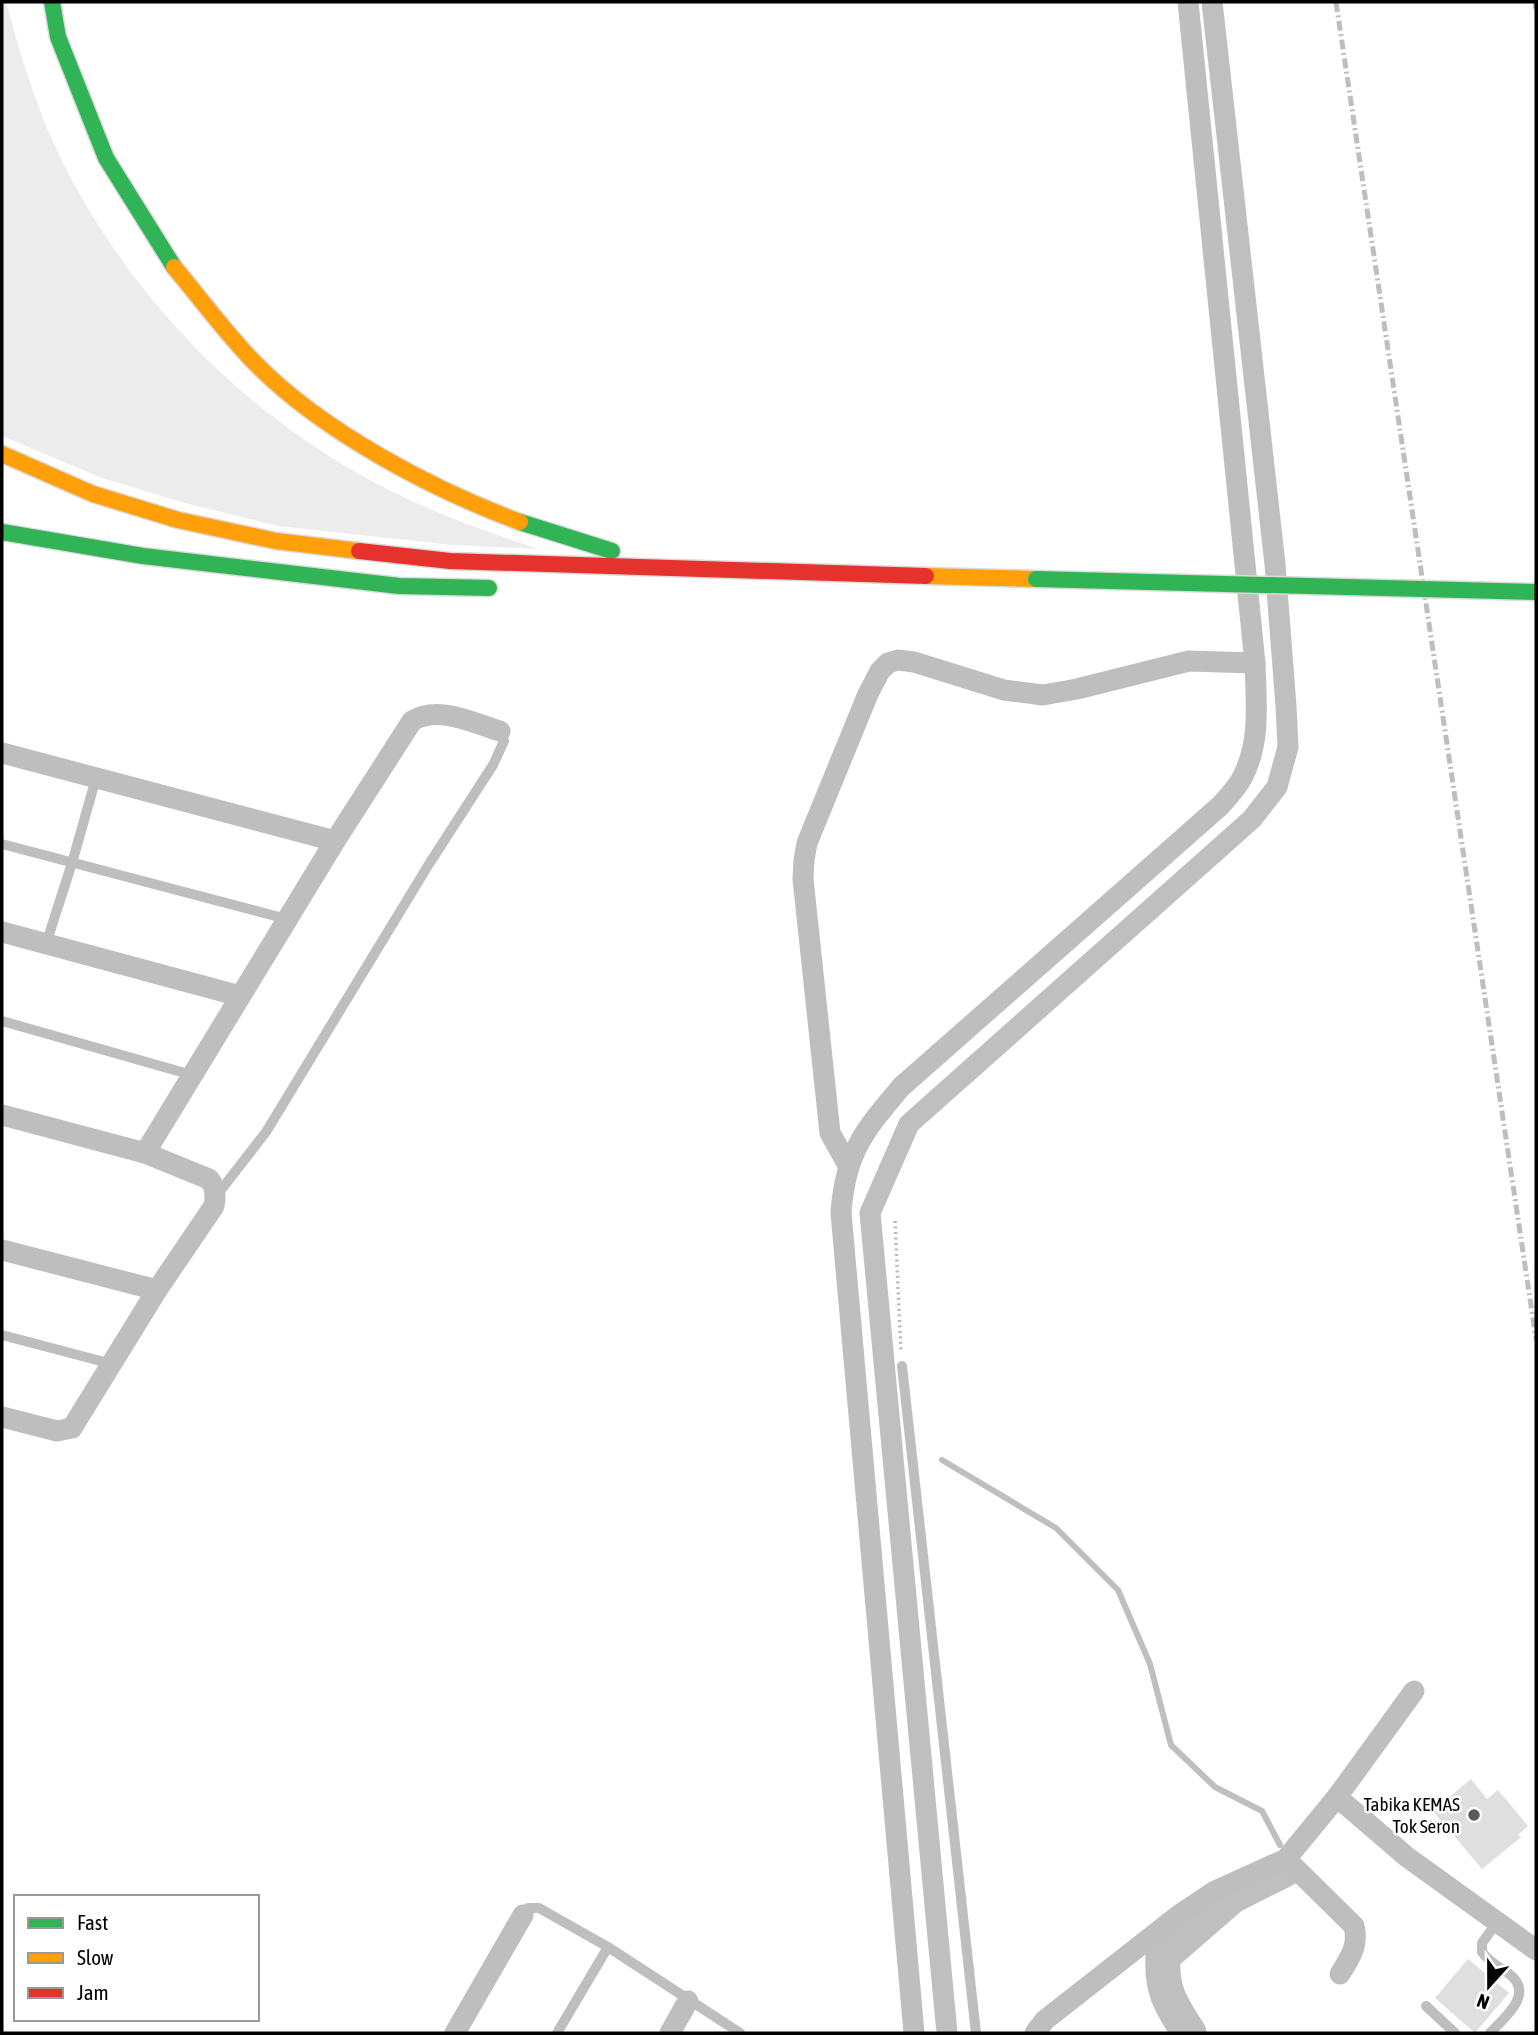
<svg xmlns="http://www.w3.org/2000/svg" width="1538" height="2035" viewBox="0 0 1538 2035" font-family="'Asap Condensed',sans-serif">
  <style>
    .green { fill: #ececec }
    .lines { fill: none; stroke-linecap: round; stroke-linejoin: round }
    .stream { stroke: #bfbfbf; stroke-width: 6 }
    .canal { stroke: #bfbfbf; stroke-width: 21 }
    .river { stroke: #bfbfbf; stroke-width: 35 }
    .building { fill: #dfdfdf }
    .fast-casing { stroke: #dbdbdb; stroke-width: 19 }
    .slow-casing { stroke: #dbdbdb; stroke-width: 19 }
    .jam-casing { stroke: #dbdbdb; stroke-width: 19 }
    .path { stroke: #b9b9b9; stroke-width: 3.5; stroke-dasharray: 2 3.5; stroke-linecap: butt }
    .lane { stroke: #bebebe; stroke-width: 10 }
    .street { stroke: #bebebe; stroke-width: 21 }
    .fast { stroke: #30b455; stroke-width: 16 }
    .slow { stroke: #ff9f0a; stroke-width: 16 }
    .jam { stroke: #e5322d; stroke-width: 16 }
    .rail { stroke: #bebebe; stroke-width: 5; stroke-dasharray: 10 3.5 2 3.5; stroke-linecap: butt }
    .fast-bridge-casing { stroke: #dbdbdb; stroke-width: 19; stroke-linecap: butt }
    .fast-bridge { stroke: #30b455; stroke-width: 16 }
    .poi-dot { fill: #595959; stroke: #fff; stroke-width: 2.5 }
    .labels { text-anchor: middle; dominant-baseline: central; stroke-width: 5; stroke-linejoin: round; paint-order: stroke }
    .poi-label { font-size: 19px; fill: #000; stroke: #fff; text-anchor: end }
  </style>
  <rect width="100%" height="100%" fill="#fff"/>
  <path class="green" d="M2,2H6C18,46 31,90 49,133C117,287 244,419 395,493C442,516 490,533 539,549L452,545L278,526L185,503L102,478L2,436Z"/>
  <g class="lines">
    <g class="stream">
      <polyline points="1536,2 1536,7"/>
      <polyline points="942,1460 1056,1528 1118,1590 1150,1664 1171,1745 1215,1787 1262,1811 1280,1845"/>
    </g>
    <polyline class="canal" points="947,2033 870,1213 909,1124 1252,819 1277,787 1288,747 1286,706 1275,564 1212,2"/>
    <path class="river" d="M1189,2033C1171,2005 1161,1991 1163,1956L1232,1896L1284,1870"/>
  </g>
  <g class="building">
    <polygon points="1471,1779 1487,1799 1498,1790 1528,1826 1518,1835 1521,1837 1482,1869 1433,1811"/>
    <polygon points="1468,1959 1509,1993 1475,2033 1435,1998"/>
  </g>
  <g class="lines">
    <defs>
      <g id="fast">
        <polyline points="52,2 58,37 106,158 174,267"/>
        <polyline points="520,522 612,551"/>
        <polyline points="2,532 143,556 399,586 489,588"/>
      </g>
      <g id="slow">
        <path d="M174,267C201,299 227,335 257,365C322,431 433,490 520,522"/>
        <polyline points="2,454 93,494 178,520 276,541 359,551"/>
        <polyline points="926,576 1036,579"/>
      </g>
      <polyline id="jam" points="359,551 450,561 926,576"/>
    </defs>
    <use href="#fast" class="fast-casing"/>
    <use href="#slow" class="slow-casing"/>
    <use href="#jam" class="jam-casing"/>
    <polyline class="path" points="895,1221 901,1352"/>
    <g class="lane">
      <polyline points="2,844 287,919"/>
      <polyline points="46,944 72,863 96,778"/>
      <polyline points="2,1021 192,1075"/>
      <polyline points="217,1195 266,1132 429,864 493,765 504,741 500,731"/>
      <polyline points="2,1335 112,1364"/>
      <polyline points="902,1366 976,2033"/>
      <polyline points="523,1915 528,1908 539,1908 608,1947 740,2033"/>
      <polyline points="1426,2006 1455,2033"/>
      <polyline points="557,2033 608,1947"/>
      <path d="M1490,2033C1505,2017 1536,1993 1508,1973C1499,1967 1488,1961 1482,1952V1943L1497,1922"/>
    </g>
    <g class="street">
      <polyline points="2,753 335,841"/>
      <polyline points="2,932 240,996"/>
      <path d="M2,1115L145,1153L209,1179C216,1187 216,1196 214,1206L157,1290L72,1428L57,1431L2,1417"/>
      <path d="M145,1153L335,841L412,721C439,705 473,723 500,731"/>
      <polyline points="848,1165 830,1133 803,879 804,860 807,843 868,694 880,671 888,663 898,660 914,662 1004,690 1043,695 1077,689 1189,661 1255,663"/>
      <polyline points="2,1250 157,1290"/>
      <polyline points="1337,1797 1414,1691"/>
      <path d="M1286,1859L1354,1926C1359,1945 1350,1958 1340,1974"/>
      <polyline points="455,2033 523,1915"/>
      <polyline points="670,2033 688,2001"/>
      <path d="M914,2033L841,1213C845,1153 864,1131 901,1087L1220,806C1228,797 1238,787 1243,776C1261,741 1256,701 1255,663L1188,2"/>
      <polyline points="1035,2033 1045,2020 1179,1915 1215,1891 1286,1859 1337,1797 1407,1857 1536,1950"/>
    </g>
    <use href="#fast" class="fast"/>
    <use href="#slow" class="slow"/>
    <use href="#jam" class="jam"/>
    <polyline class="rail" points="1336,2 1536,1339"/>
    <defs>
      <polyline id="fast-bridge" points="1036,579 1536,592"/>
    </defs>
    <use href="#fast-bridge" class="fast-bridge-casing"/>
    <use href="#fast-bridge" class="fast-bridge"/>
  </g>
  <circle class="poi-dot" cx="1474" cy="1815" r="7"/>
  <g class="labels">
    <g class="poi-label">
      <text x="1460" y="1804">Tabika KEMAS<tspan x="1460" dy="22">Tok Seron</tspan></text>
    </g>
  </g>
  <rect width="1538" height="2035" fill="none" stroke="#000000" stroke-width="7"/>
  <rect x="14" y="1895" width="245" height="126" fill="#ffffff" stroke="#999999" stroke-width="2"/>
  <rect x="28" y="1918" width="35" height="10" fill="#30b455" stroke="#999999" stroke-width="2"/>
  <text x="77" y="1930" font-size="21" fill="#000000">Fast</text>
  <rect x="28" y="1953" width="35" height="10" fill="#ff9f0a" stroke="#999999" stroke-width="2"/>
  <text x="77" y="1965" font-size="21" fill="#000000">Slow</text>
  <rect x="28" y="1988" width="35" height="10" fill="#e5322d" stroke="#999999" stroke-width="2"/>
  <text x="77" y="2000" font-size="21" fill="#000000">Jam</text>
  <g transform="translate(1489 1986) rotate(201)" stroke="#ffffff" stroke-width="5" paint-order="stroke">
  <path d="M0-5L12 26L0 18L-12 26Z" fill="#000000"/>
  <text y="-10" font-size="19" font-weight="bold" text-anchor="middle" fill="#000000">N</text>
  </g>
</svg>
